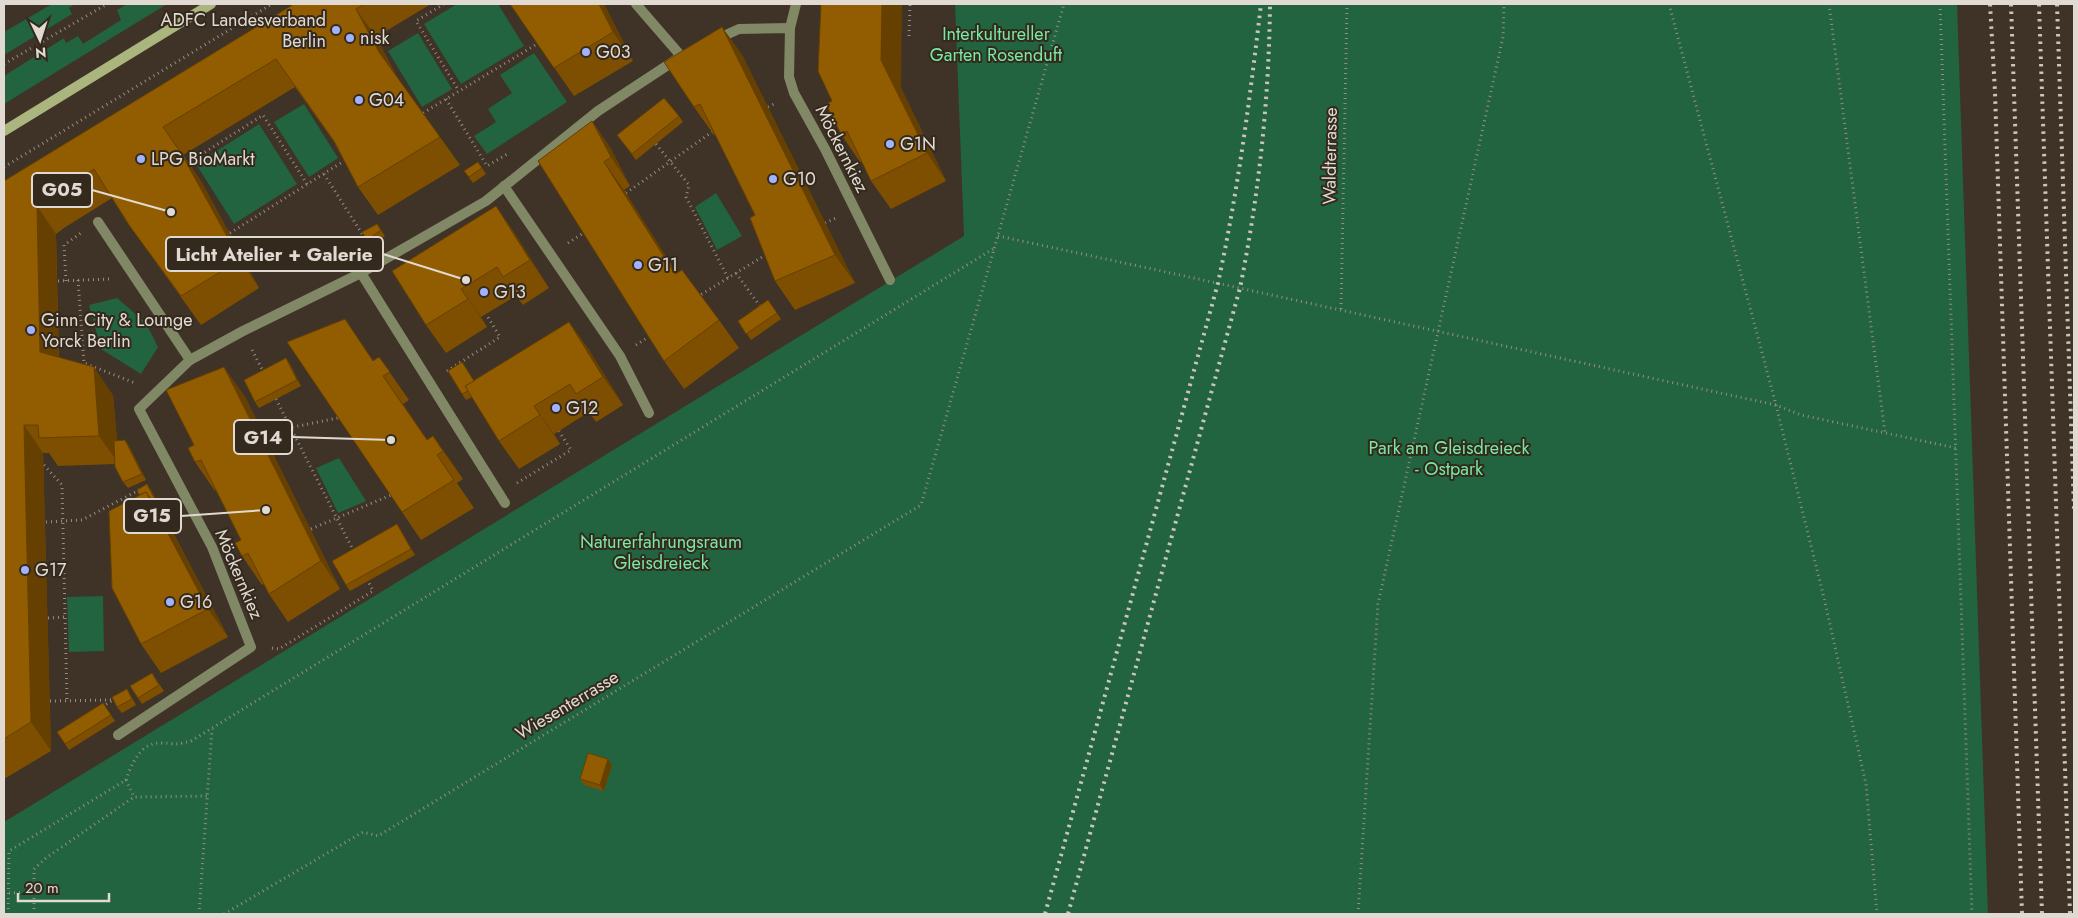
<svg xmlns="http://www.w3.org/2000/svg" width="2078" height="918" viewBox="0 0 2078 918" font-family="Jost,sans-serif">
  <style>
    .green { fill: #21643f }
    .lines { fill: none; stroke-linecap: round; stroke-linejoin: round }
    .path { stroke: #968d83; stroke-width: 3; stroke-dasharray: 1 4; stroke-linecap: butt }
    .street { stroke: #808865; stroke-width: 10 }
    .secondary { stroke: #aab67e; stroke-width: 10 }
    .rail { stroke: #cbc4bb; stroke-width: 4; stroke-dasharray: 2.5 5; stroke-linecap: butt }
    .wall { fill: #7e4f01 }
    .shaded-wall { fill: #664001 }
    .building { fill: #925c01; stroke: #664001 }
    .poi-dot { fill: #a2b2fd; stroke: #34291d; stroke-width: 2 }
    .labels { text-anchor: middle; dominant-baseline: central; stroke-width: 4; stroke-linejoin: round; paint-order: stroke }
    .poi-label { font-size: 18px; fill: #e1dad2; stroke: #34291d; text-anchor: start }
    .park-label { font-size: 18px; fill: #78e9a4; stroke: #34291d }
    .street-label { font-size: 18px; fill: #e1dad2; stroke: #34291d }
    .leader { fill: none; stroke: #e1dad2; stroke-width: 2 }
    .callout-dot { fill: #e1dad2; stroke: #34291d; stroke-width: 2 }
    .callout { fill: #34291d; stroke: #e1dad2; stroke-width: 2 }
    .callout-label { font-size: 19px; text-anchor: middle; font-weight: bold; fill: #e1dad2 }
  </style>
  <rect width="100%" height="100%" fill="#3e3326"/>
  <g class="green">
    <polygon points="52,4 75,4 69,8 72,14 4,55 4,32"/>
    <polygon points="127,4 167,4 4,104 4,76 64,38 66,43 78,36 83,44 121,20 117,10"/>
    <polygon points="457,4 498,4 524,46 461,84 424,24"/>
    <polygon points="955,4 1957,4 1988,914 4,914 4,822 964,236"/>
    <polygon points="418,33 452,89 422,107 388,51"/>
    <polygon points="534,53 567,102 487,154 474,136 496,122 488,109 512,93 500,75"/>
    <polygon points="304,104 338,158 309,177 274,122"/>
    <polygon points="259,124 297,184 234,224 196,164"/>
    <polygon points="716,193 742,236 717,250 695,207"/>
    <polygon points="117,298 146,323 158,347 141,374 101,349 89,305"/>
    <polygon points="339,458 366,501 338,513 316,468"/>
    <polygon points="103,596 104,651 69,652 67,597"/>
  </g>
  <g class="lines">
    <g class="path">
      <polyline points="444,4 416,21 459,91"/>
      <polyline points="1669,4 1776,405 1824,598 1866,784 1877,914"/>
      <polyline points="1829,4 1885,433"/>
      <polyline points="1940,4 1972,914"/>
      <polyline points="909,36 910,4"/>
      <polyline points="4,64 107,4"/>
      <polyline points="446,99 487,166 509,153"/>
      <polyline points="768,107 776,103"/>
      <polyline points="423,113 537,44"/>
      <polyline points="656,144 689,185 686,197 728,278"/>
      <polyline points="188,163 263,115 307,184"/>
      <polyline points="4,167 272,4"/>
      <polyline points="324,174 366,240 336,260"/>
      <polyline points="626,193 712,132"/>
      <polyline points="825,223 836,218"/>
      <polyline points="230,233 347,159"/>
      <path d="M998,236C1257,291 1516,349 1776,405L1801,415L1956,448"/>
      <polyline points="568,243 585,232"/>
      <polyline points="736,273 762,309"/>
      <polyline points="78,280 84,363 135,383"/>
      <polyline points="58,281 110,279"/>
      <polyline points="66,281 64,245 81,233"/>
      <polyline points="697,297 767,254"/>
      <polyline points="1341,309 1347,4"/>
      <polyline points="636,345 650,336"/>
      <polyline points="252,350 264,373"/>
      <polyline points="447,371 500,337 486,314"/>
      <polyline points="276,399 354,552"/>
      <polyline points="263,433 338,418"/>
      <polyline points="44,465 62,485 67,701"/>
      <polyline points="517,483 571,450 559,431"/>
      <polyline points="46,522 82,520 141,489"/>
      <polyline points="311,529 391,495"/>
      <polyline points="48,618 65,617"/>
      <polyline points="272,648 279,649 373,591 368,581"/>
      <polyline points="50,701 112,700"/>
      <polyline points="102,707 116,698"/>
      <polyline points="126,780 134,797"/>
      <polyline points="9,893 34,892"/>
      <path d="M8,914L9,851L126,780C132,763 141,741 163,743C177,744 176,745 191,741L993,249"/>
      <polyline points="34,914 34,869 46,858 134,797 208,796"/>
      <polyline points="199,914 212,729"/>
      <polyline points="224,914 363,832 378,836 921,505 1064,4"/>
      <polyline points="1358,914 1378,604 1503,37 1504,4"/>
    </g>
    <g class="street">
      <polyline points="636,4 681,56"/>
      <polyline points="790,28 796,4"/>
      <polyline points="717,39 739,29 790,28 789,77 794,93 825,149 890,280"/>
      <polyline points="504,186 620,356 649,413"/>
      <polyline points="98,222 190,360"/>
      <polyline points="361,273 505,503"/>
      <polyline points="118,735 251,647 212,547 139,409 190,360 243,331 361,273 486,201 598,111 677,59"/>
    </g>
    <polyline class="secondary" points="4,131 211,4"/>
    <g class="rail">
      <polyline points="1990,4 1995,92 2022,914"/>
      <polyline points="2011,4 2042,914"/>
      <polyline points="2039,4 2070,914"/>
      <polyline points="2057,4 2074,510"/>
      <path d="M1045,914L1218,283C1238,191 1250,98 1261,4"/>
      <path d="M1068,914L1240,288C1259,194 1269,100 1270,4"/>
    </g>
  </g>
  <g class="wall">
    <polygon points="294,4 431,4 376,37 397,77 460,165 378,215 358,187 334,142 295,87 183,155 201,181 259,288 201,325 129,225 112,198 64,228 56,234 59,357 113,395 117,441 129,446 146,480 128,488 123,482 115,464 58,466 49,453 43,453 51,751 4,779 4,181"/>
    <polygon points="510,4 604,4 633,61 574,96"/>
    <polygon points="722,27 742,55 855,283 795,310 775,281 755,215 715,134 714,135 694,107"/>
    <polygon points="901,88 946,181 891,209 871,181 862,162 860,162 841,134 832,101"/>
    <polygon points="679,116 683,122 636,160 617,135"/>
    <polygon points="592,121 611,149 630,186 624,190 676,273 719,320 739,348 684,389 664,361"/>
    <polygon points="478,162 486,174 473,183 464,171"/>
    <polygon points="496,206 515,234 549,288 523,305 516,296 481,317 487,327 446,353 426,325"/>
    <polygon points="377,224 385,236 371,246 367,240"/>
    <polygon points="768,300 781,319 751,340 738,321"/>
    <polygon points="569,322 589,350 623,405 596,422 589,412 559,431 554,434 560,444 519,469 499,441 472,397 466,400 462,394 475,381"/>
    <polygon points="379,357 409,400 403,404 427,440 433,436 463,479 457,483 474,508 421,540 402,512 374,360"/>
    <polygon points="286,358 290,364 301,386 259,408 255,402"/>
    <polygon points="244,395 340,589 288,622 269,594 264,584 262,585 242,556 241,540 216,490 215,491 195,462 194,445"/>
    <polygon points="151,490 166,519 228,637 161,673 141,644"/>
    <polygon points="397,524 415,555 350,591 346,585"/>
    <polygon points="152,673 164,691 142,704 138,698"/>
    <polygon points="127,689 136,705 122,713 117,707"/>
    <polygon points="103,703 115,721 69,750 57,732"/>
    <polygon points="612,765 604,791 584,785 580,779"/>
  </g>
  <g class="shaded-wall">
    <polygon points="599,4 604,4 633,61 613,32"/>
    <polygon points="882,4 902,4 901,88 946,181 927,153 881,60"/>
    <polygon points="356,9 376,37 398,80 379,52"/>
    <polygon points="722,27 742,55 855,283 835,255"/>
    <polygon points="592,121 611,149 630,186 611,157"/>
    <polygon points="181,153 201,181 259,288 240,260"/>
    <polygon points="604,162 624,190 695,302 675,274"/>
    <polygon points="37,206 56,234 59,380 40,352"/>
    <polygon points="496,206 515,234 549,288 530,260"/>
    <polygon points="461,289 481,317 487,327 468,299"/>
    <polygon points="569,322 589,350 623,405 603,377"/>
    <polygon points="286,358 290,364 301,386 297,380"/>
    <polygon points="94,367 113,395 119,464 99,436"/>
    <polygon points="224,367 244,395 340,589 321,561"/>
    <polygon points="383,376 403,404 437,455"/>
    <polygon points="534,406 554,434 560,444 540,415"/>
    <polygon points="24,425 43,453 51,751 31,722"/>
    <polygon points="433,436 453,464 463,479 443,451"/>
    <polygon points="125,440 129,446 146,480 142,474"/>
    <polygon points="147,484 151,490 166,519 162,513"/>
    <polygon points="146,492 166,520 228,637 208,609"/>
    <polygon points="397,524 401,530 415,555 411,549"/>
    <polygon points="608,759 612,765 604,791 600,785"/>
  </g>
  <g class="building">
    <polygon points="294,4 365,4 356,9 379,52 440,137 358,187 334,141 276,59 163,127 181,153 240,260 181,296 129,225 94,169 44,200 37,206 40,352 94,367 99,436 39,438 38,425 24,425 31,722 4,739 4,181"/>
    <polygon points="510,4 599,4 613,32 554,68"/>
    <polygon points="821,4 882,4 881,60 927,153 871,181 847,131 841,134 826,104 832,101 818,71"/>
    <polygon points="722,27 835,255 775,281 750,218 755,215 700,104 694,107 664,62"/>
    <polygon points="664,98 679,116 632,154 617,135"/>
    <polygon points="592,121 611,157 604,162 675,274 682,270 719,320 664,361 538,161"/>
    <polygon points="478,162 482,168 469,177 464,171"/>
    <polygon points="496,206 530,260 503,277 497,267 466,286 461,289 468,299 426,325 392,271"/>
    <polygon points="377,224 381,230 367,240 362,232"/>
    <polygon points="768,300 777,313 746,334 738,321"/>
    <polygon points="345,319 373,361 379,357 390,372 383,376 427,440 433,436 443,451 437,455 454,480 402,512 287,342"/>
    <polygon points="569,322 603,377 576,394 570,384 539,403 534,406 540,415 499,441 465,386"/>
    <polygon points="286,358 297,380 255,402 244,380"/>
    <polygon points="462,362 474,381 465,386 468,391 462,394 448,371"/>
    <polygon points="224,367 321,561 269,594 248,553 242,556 235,543 241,540 201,460 195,462 188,448 194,445 166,390"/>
    <polygon points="125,440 142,474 123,482 115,467 114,441"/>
    <polygon points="147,484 162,513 161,513 146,492 139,495 137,490"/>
    <polygon points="146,492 208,609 141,644 112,588 109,511"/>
    <polygon points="397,524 411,549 346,585 332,561"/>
    <polygon points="152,673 159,685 138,698 130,686"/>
    <polygon points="127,689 132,699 117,707 112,697"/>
    <polygon points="103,703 111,715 65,744 57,732"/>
    <polygon points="588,753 608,759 600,785 580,779"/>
  </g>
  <g class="poi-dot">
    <circle cx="336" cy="30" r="5"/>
    <circle cx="350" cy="38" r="5"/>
    <circle cx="586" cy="52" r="5"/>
    <circle cx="359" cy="100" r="5"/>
    <circle cx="890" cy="144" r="5"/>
    <circle cx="141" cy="159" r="5"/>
    <circle cx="773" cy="179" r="5"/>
    <circle cx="638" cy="265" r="5"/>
    <circle cx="484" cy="292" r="5"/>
    <circle cx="31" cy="330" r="5"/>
    <circle cx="556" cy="408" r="5"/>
    <circle cx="25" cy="570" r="5"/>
    <circle cx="170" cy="602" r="5"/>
  </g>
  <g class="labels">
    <g class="poi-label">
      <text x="326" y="20" text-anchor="end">ADFC Landesverband<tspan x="326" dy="21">Berlin</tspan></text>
      <text x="360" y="38">nisk</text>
      <text x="596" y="52">G03</text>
      <text x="369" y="100">G04</text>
      <text x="900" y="144">G1N</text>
      <text x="151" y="159">LPG BioMarkt</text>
      <text x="783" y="179">G10</text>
      <text x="648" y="265">G11</text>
      <text x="494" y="292">G13</text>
      <text x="41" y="320">Ginn City &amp; Lounge<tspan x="41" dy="21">Yorck Berlin</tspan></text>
      <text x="566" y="408">G12</text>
      <text x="35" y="570">G17</text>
      <text x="180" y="602">G16</text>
    </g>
    <g class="park-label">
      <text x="996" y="34">Interkultureller<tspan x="996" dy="21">Garten Rosenduft</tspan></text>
      <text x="1449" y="448">Park am Gleisdreieck<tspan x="1449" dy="21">- Ostpark</tspan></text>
      <text x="661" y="542">Naturerfahrungsraum<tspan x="661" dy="21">Gleisdreieck</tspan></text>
    </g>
    <g class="street-label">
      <text transform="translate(842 149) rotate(63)">Möckernkiez</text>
      <text transform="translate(1330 156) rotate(-89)">Waldterrasse</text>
      <text transform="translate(239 574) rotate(67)">Möckernkiez</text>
      <text transform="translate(567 705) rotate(-31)">Wiesenterrasse</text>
    </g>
  </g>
  <path class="leader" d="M171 212L92 190M466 280L383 254M391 440L292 437M266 510L181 516"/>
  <g class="callout-dot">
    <circle cx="171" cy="212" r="5"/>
    <circle cx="466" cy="280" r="5"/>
    <circle cx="391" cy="440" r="5"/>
    <circle cx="266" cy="510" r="5"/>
  </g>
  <g class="callout">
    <rect x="32" y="173" width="60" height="34" rx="5"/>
    <rect x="166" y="237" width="217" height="34" rx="5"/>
    <rect x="234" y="420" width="58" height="34" rx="5"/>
    <rect x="124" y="499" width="57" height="34" rx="5"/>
  </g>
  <g class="callout-label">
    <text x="62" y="196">G05</text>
    <text x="274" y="261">Licht Atelier + Galerie</text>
    <text x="263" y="444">G14</text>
    <text x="152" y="522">G15</text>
  </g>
  <rect width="2078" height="918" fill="none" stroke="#e1dad2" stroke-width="10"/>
  <g transform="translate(40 40) rotate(176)" stroke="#34291d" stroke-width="4" paint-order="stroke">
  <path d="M0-4L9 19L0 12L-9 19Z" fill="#e1dad2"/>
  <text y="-8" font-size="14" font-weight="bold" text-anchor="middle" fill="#e1dad2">N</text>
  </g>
  <path d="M18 893v8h91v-8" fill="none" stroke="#e1dad2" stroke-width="2.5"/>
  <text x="25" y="893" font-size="15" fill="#e1dad2" stroke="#34291d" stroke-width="4" paint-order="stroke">20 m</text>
</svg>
